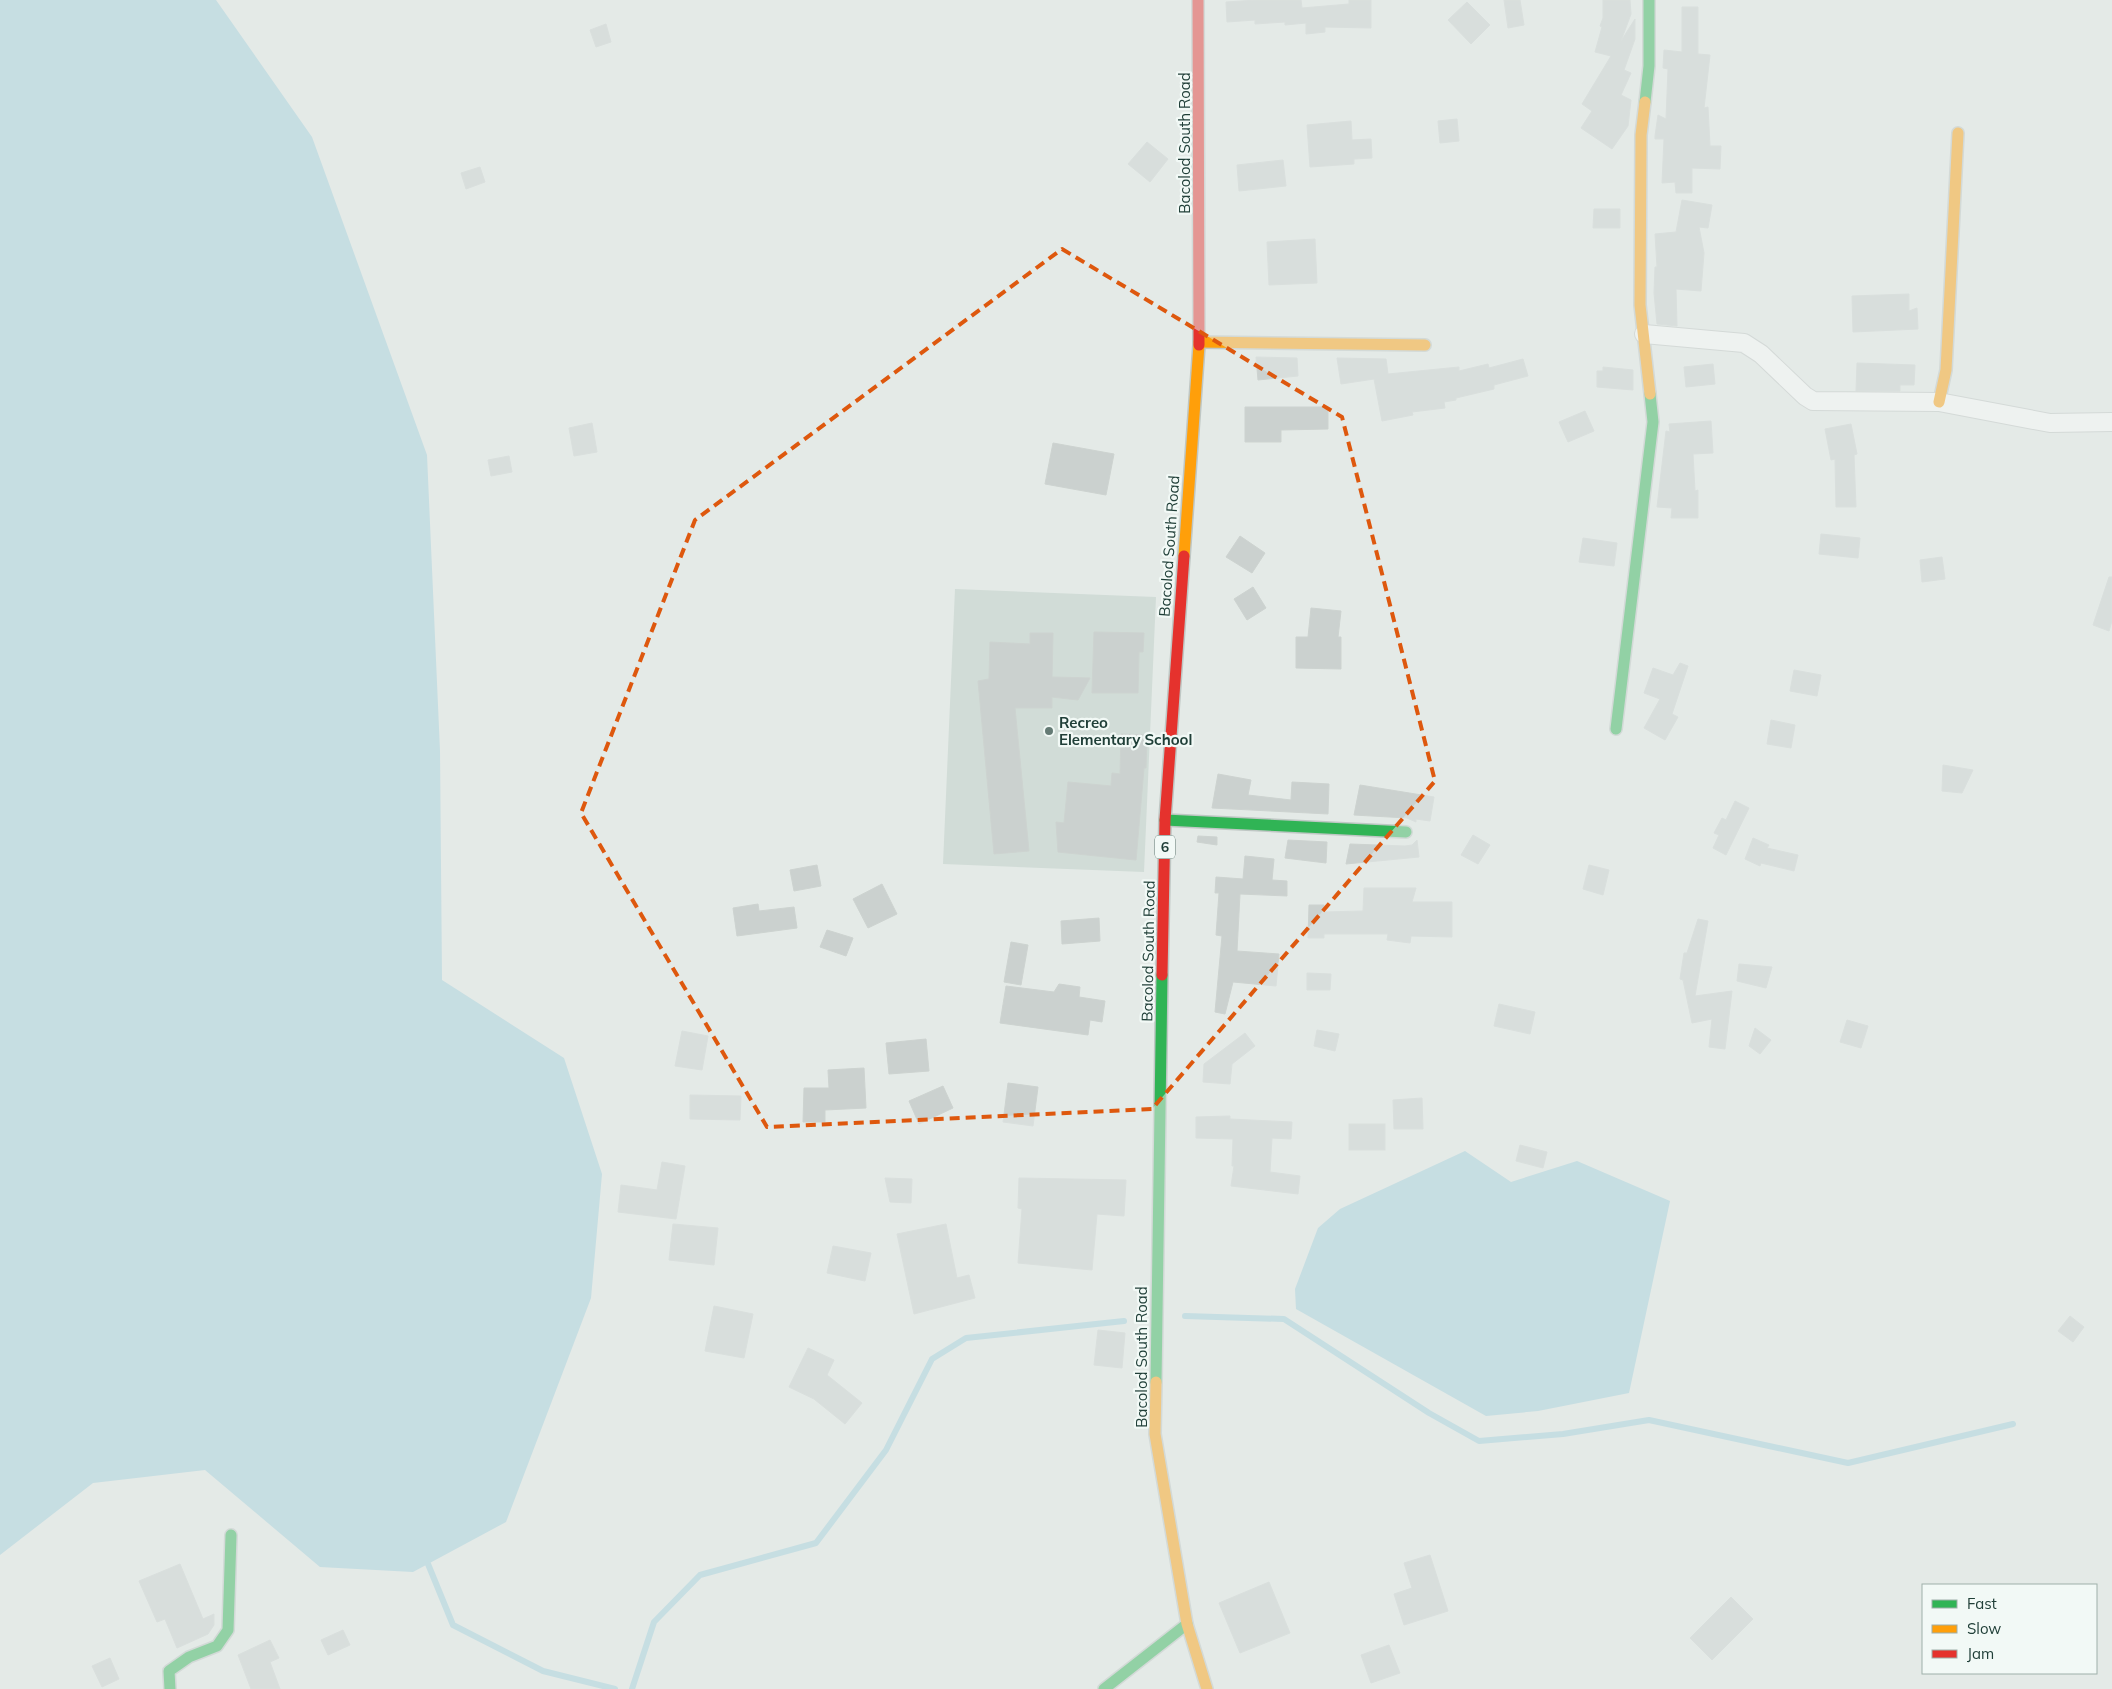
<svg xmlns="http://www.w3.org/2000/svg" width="2112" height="1689" viewBox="0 0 2112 1689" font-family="Mulish,sans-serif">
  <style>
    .built { fill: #d1dcd7 }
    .water { fill: #a2d0db }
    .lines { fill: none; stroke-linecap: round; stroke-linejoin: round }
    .stream { stroke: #a2d0db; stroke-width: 6 }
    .building { fill: #cbd1cf; stroke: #cdd3d0 }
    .street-casing { stroke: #c1c7c4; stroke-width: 20 }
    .fast-casing { stroke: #bfc7c4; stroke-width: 14 }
    .slow-casing { stroke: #bfc7c4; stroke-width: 14 }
    .jam-casing { stroke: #bfc7c4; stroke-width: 14 }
    .street { stroke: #fbfcfb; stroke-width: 18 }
    .fast { stroke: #30b455; stroke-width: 11 }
    .slow { stroke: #ff9f0a; stroke-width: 11 }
    .jam { stroke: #e5322d; stroke-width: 11 }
    .marked { fill: none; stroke: #de580e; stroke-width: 4; stroke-dasharray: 10 6; stroke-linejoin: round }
    .poi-dot { fill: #657b75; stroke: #f2f9f6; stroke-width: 2 }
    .labels { text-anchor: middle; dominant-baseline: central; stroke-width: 4.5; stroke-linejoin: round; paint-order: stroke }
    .shield { fill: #f2f9f6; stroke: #5f7771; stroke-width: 1 }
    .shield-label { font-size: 14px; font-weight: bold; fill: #203f38 }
    .street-label { font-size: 15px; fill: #203f38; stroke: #f2f9f6 }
    .poi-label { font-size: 15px; font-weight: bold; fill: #203f38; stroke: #f2f9f6; text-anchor: start }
  </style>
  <rect width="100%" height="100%" fill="#e4eae7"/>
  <polygon class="built" points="955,589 1156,597 1144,872 943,864"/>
  <g class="water">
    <polygon points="0,0 216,0 312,137 427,455 440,751 442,980 564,1058 602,1174 591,1298 506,1522 413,1572 320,1567 205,1470 93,1483 0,1555"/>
    <polygon points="1465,1151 1511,1182 1577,1161 1670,1201 1629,1393 1538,1411 1486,1416 1296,1309 1295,1289 1318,1228 1340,1209"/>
  </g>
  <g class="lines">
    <g class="stream">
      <polyline points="1185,1316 1284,1319 1429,1413 1479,1441 1563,1434 1649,1420 1848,1463 2013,1424"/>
      <polyline points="428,1564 453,1625 543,1671 615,1689"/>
      <polyline points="632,1689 654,1622 700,1575 816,1543 886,1450 932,1359 966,1338 1124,1321"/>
    </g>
  </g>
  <g class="building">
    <polygon points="1256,0 1301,0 1302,8 1349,4 1349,0 1371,0 1371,28 1325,27 1325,32 1306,34 1306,23 1285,25 1285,22 1255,24 1255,20 1227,22 1226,2"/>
    <polygon points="1504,0 1520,0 1524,25 1508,28"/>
    <polygon points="1603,0 1630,0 1631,14 1621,41 1635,19 1635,39 1624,70 1631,73 1621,95 1631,100 1628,126 1612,149 1581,128 1592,111 1582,104 1611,56 1595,52 1602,27 1600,26 1603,18"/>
    <polygon points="1467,2 1490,25 1471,44 1448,20"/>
    <polygon points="1682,7 1698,7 1698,54 1710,55 1704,108 1708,107 1710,146 1721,146 1720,169 1692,168 1692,193 1676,193 1675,182 1662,183 1664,139 1655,139 1655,136 1658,115 1666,119 1668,69 1663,68 1664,50 1682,52"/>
    <polygon points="606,24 611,42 596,47 590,30"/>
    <polygon points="1457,119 1459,141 1440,143 1438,121"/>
    <polygon points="1351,121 1352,140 1371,139 1372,158 1354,159 1354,164 1310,167 1307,125"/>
    <polygon points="1147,142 1168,159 1150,182 1128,164"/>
    <polygon points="1283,160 1286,186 1239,191 1237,165"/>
    <polygon points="480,167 485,182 466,189 461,173"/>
    <polygon points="1682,200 1712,205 1708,228 1699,227 1704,253 1701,291 1676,289 1677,326 1657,324 1654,293 1655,267 1657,267 1655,234 1676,232"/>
    <polygon points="1594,209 1620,209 1620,228 1593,228"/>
    <polygon points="1315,239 1317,283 1269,285 1267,242"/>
    <polygon points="1909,294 1909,311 1917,308 1918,329 1853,332 1852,296"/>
    <polygon points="1256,357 1297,358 1298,376 1258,380"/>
    <polygon points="1337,358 1386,359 1388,374 1459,367 1459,371 1488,364 1489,368 1523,359 1528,376 1494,385 1494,389 1456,398 1456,400 1444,402 1445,408 1412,412 1413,415 1382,421 1374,379 1341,384"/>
    <polygon points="1857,363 1915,365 1914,385 1900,385 1900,391 1856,391"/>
    <polygon points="1713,364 1715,384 1686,387 1684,367"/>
    <polygon points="1603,367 1633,370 1633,390 1597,387 1597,371 1603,371"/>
    <polygon points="1245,407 1328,407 1328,429 1281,430 1281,442 1245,442"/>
    <polygon points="1585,411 1594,431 1568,442 1559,422"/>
    <polygon points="1711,421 1713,453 1693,454 1695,491 1698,490 1698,518 1671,518 1672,508 1657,507 1666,431 1670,432 1669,424"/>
    <polygon points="592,423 597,452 574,456 569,428"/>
    <polygon points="1851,424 1857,454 1854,455 1856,507 1836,507 1835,459 1831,460 1825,429"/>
    <polygon points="1053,443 1114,454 1106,495 1045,484"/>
    <polygon points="509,456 512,472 491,476 488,460"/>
    <polygon points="1821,534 1860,538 1858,558 1819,554"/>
    <polygon points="1240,536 1265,553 1252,573 1226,557"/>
    <polygon points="1583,538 1617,543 1614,566 1579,562"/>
    <polygon points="1942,557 1945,579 1922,582 1920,560"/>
    <polygon points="2109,577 2112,577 2112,621 2109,631 2093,625"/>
    <polygon points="1253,587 1266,608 1247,620 1234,599"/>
    <polygon points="1311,608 1341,611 1338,637 1341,637 1341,669 1296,668 1296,637 1308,637"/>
    <polygon points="1094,632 1144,633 1143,652 1139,652 1138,693 1092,693"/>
    <polygon points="1030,633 1053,633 1052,677 1090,678 1078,700 1052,697 1052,708 1015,708 1029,851 994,854 978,681 989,679 990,642 1030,644"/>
    <polygon points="1680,663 1688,666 1672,714 1678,717 1665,740 1644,728 1660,699 1644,693 1653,668 1673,675"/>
    <polygon points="1794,670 1821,675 1817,696 1790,691"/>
    <polygon points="1771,720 1795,725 1791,748 1767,744"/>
    <polygon points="1121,734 1147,735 1146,768 1144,768 1136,860 1058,852 1056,822 1064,823 1068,782 1111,786 1112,773 1120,774"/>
    <polygon points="1943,765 1973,770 1962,793 1942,791"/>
    <polygon points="1218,774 1251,780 1248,795 1291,800 1292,782 1329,784 1328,814 1212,808"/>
    <polygon points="1360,785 1434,797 1430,821 1416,819 1416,822 1407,818 1354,815"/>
    <polygon points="1735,801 1749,808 1726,855 1713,848 1719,835 1714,833 1722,818 1726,820"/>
    <polygon points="1473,835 1490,845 1478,864 1461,855"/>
    <polygon points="1198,836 1217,837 1217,845 1197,842"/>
    <polygon points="1753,838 1769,845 1767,848 1798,855 1794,871 1761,863 1760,866 1745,859"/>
    <polygon points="1288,840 1327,842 1326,863 1285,858"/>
    <polygon points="1417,840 1419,857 1346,864 1350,844 1405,846 1412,845"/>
    <polygon points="1245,856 1274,859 1272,880 1287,881 1287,896 1240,894 1237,951 1279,954 1276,986 1233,982 1225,1014 1215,1012 1222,936 1216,935 1219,893 1215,893 1216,877 1243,879"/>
    <polygon points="817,865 821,886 794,891 790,870"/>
    <polygon points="1589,865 1609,870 1603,895 1583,889"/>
    <polygon points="882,884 897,914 868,928 853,899"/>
    <polygon points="1364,888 1416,888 1412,902 1452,902 1452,937 1411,936 1410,943 1387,940 1388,934 1324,934 1324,938 1308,938 1309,905 1324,905 1324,912 1363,911"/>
    <polygon points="758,904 759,911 794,907 797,928 737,936 733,908"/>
    <polygon points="1099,918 1100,941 1062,944 1061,921"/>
    <polygon points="1698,919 1708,921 1695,996 1732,991 1725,1049 1709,1047 1712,1019 1692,1023 1683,980 1680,979 1684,953 1687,953"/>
    <polygon points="827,930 853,938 846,956 820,947"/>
    <polygon points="1011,942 1028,945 1021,985 1004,982"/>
    <polygon points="1739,964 1772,967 1766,988 1737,981"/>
    <polygon points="1307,973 1331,974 1330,990 1307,990"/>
    <polygon points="1059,984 1080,987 1079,997 1105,1001 1102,1022 1090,1020 1088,1035 1000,1023 1006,986 1054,992"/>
    <polygon points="1499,1004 1535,1012 1530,1034 1494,1026"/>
    <polygon points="1847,1020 1868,1026 1861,1048 1840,1042"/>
    <polygon points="1755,1028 1771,1040 1760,1054 1749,1046"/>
    <polygon points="1317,1030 1339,1034 1335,1051 1314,1046"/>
    <polygon points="682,1031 708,1036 702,1070 675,1066"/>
    <polygon points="1245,1033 1255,1046 1232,1064 1230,1084 1203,1082 1204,1064"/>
    <polygon points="926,1039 929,1071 889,1074 886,1043"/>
    <polygon points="864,1068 866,1108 825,1110 825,1122 803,1122 804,1088 829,1088 828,1070"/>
    <polygon points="1008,1083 1038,1087 1033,1126 1003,1122"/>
    <polygon points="943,1086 953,1108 919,1124 909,1101"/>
    <polygon points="690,1095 741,1096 740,1120 690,1119"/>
    <polygon points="1422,1098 1423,1129 1394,1129 1393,1100"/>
    <polygon points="1230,1116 1230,1119 1292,1122 1291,1139 1272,1138 1270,1172 1300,1176 1298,1194 1231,1186 1234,1166 1232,1166 1233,1139 1196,1138 1196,1117"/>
    <rect x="1349" y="1124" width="36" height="26"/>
    <polygon points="1520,1145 1547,1152 1543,1168 1516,1161"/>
    <polygon points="662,1162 685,1166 676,1219 618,1212 621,1185 657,1190"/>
    <polygon points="885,1178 912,1179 911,1203 890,1202"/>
    <polygon points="1019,1178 1126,1180 1124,1216 1097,1214 1092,1270 1018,1263 1022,1209 1018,1208"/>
    <polygon points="673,1224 718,1228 714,1265 669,1260"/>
    <polygon points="946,1224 957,1278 969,1275 975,1298 914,1314 897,1234"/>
    <polygon points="833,1246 871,1253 865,1281 827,1273"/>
    <polygon points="714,1306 753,1314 744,1358 705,1351"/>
    <polygon points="2070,1316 2084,1327 2073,1342 2058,1331"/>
    <polygon points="1098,1330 1125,1333 1122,1368 1094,1365"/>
    <polygon points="808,1348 834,1360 827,1375 862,1403 845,1424 814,1399 789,1387"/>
    <polygon points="1430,1555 1448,1611 1404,1625 1394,1594 1412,1588 1404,1563"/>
    <polygon points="180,1564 203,1619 214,1614 214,1625 208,1634 177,1648 165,1619 157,1622 139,1581"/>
    <polygon points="1269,1582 1290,1633 1240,1653 1219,1603"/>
    <polygon points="1731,1597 1753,1619 1712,1660 1690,1638"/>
    <polygon points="343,1630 350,1645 328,1655 321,1640"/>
    <polygon points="270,1640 279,1658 270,1662 280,1689 251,1689 238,1655"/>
    <polygon points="1389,1645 1400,1673 1371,1683 1361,1655"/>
    <polygon points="110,1658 119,1679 102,1687 92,1666"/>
  </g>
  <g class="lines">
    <defs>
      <polyline id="street" points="1644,334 1744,343 1761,354 1805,396 1813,401 1939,402 2050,423 2112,422"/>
      <g id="fast">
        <polyline points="1645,102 1649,66 1649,0"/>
        <polyline points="1616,729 1653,422 1650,394"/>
        <polyline points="1165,820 1406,832"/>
        <polyline points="1156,1382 1162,975"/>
        <polyline points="170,1689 169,1671 189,1657 217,1646 228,1630 231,1535"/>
        <polyline points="1104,1689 1187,1624"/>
      </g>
      <g id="slow">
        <polyline points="1645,102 1641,135 1640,305 1650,394"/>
        <polyline points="1199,342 1425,345"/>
        <polyline points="1939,402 1946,370 1958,133"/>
        <polyline points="1184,556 1199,345"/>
        <polyline points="1156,1382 1155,1434 1187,1624 1207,1689"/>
      </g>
      <g id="jam">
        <polyline points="1198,0 1199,345"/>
        <polyline points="1162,975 1165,820 1184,556"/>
      </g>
    </defs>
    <use href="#street" class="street-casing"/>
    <use href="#fast" class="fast-casing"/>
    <use href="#slow" class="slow-casing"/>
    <use href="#jam" class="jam-casing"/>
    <use href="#street" class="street"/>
    <use href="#fast" class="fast"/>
    <use href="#slow" class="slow"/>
    <use href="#jam" class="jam"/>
  </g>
  <path d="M0 0H2112V1689H0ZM1062,249L1342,417L1435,781L1152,1109L767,1127L581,813L695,520Z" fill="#e4eae7" fill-opacity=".55" fill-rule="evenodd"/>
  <path class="marked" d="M1062,249L1342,417L1435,781L1152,1109L767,1127L581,813L695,520Z"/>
  <circle class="poi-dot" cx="1049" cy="731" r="5"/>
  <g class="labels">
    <rect class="shield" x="1155" y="835.5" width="20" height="23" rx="4"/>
    <g class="shield-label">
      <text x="1165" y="847">6</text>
    </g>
    <g class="street-label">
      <text transform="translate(1184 143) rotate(-90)">Bacolod South Road</text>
      <text transform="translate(1169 546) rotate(-86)">Bacolod South Road</text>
      <text transform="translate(1148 951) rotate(-89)">Bacolod South Road</text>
      <text transform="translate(1141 1357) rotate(-90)">Bacolod South Road</text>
    </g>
    <g class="poi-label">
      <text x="1059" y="722">Recreo<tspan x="1059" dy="17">Elementary School</tspan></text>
    </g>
  </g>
  <rect x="1922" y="1584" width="175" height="90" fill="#f2f9f6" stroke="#9eafaa"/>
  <rect x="1932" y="1600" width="25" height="8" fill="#30b455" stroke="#9eafaa"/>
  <text x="1967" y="1609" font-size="15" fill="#203f38">Fast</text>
  <rect x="1932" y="1625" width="25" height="8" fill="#ff9f0a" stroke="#9eafaa"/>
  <text x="1967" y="1634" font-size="15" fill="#203f38">Slow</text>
  <rect x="1932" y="1650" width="25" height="8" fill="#e5322d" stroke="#9eafaa"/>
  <text x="1967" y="1659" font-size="15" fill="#203f38">Jam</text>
</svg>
